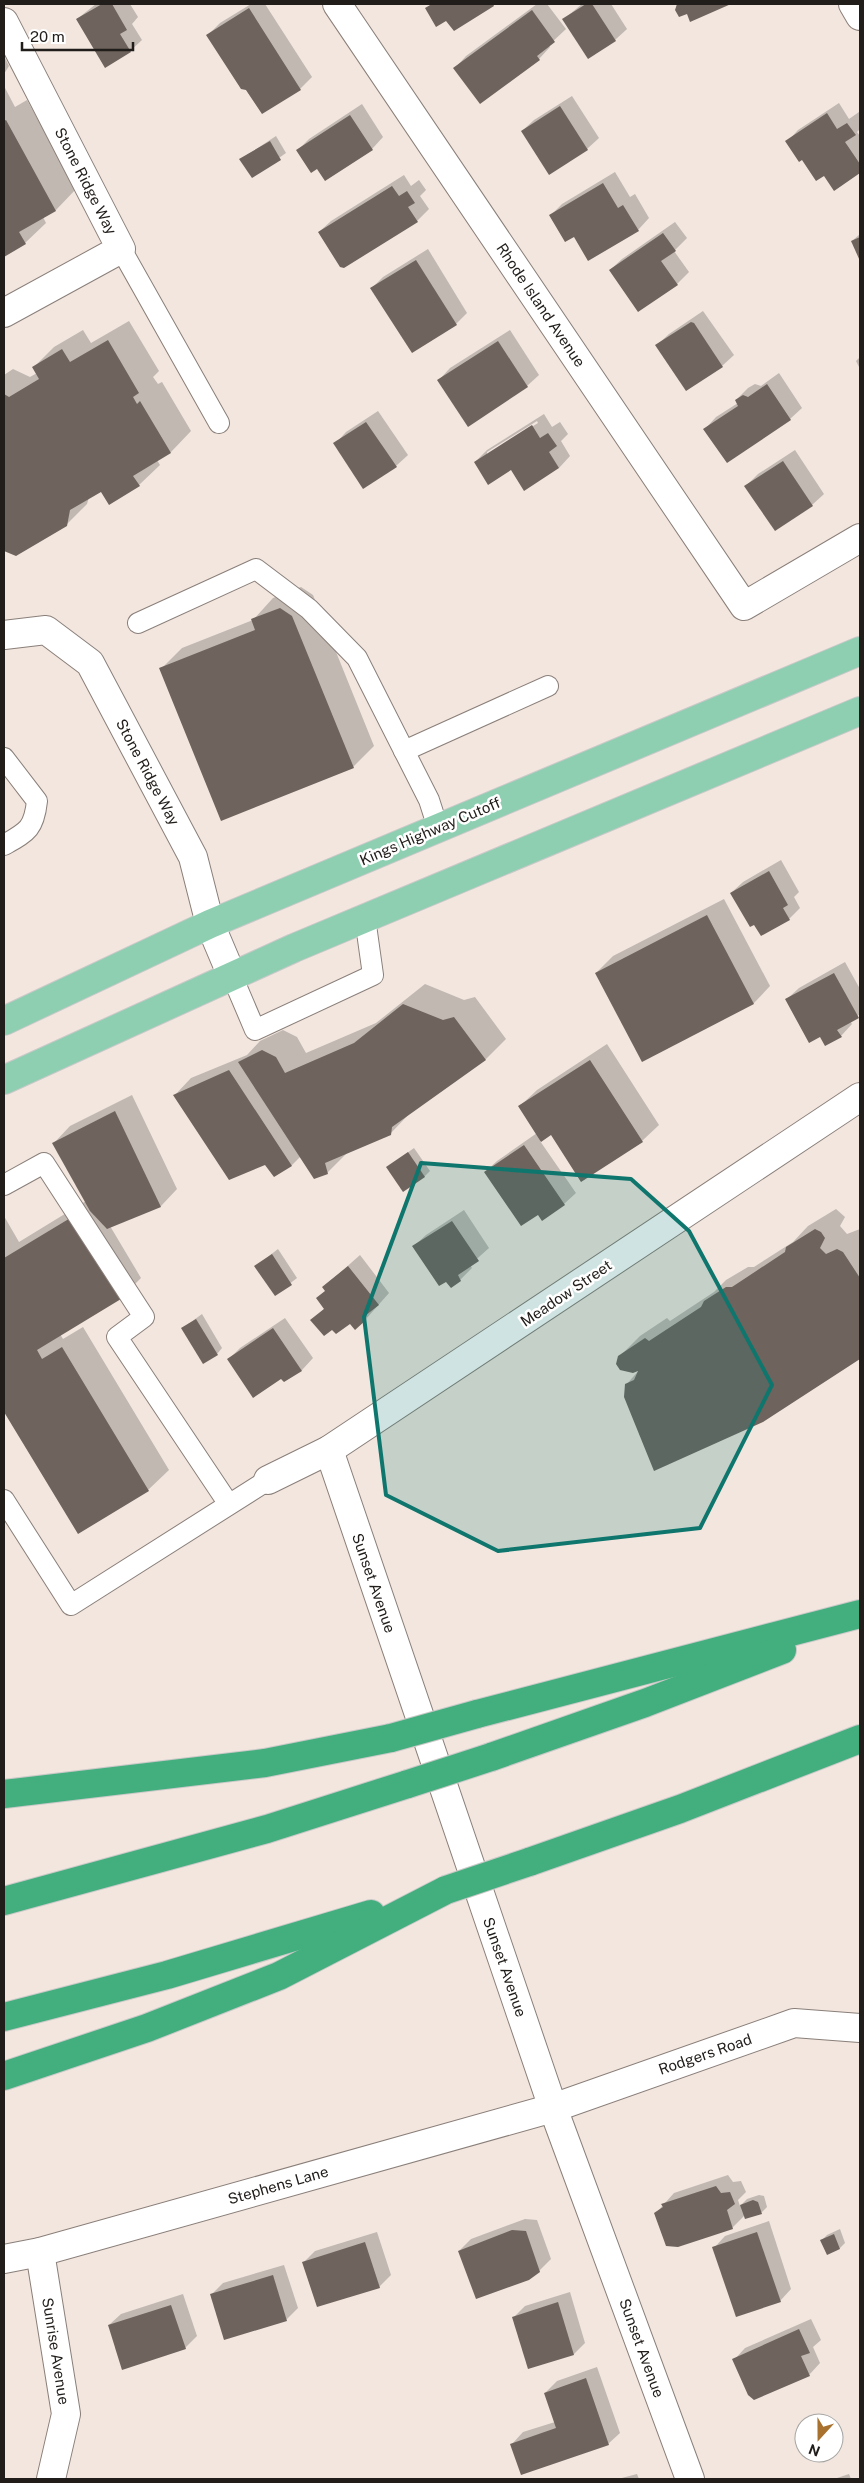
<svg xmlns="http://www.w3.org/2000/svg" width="864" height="2483" viewBox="0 0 864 2483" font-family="'Public Sans',sans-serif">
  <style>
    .shadow { fill: #0003; fill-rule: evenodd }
    .building { fill: #6e635d }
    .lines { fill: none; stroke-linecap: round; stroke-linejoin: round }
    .lane-casing { stroke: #8a7f79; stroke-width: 22 }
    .street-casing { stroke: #8a7f79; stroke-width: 30 }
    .primary-casing { stroke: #cac9c8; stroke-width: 30 }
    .highway-casing { stroke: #cac9c8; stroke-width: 30 }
    .lane { stroke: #fff; stroke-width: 20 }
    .street { stroke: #fff; stroke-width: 28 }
    .primary { stroke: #8ecfb2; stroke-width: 28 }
    .highway { stroke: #43af7e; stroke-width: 28 }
    .highway-bridge-casing { stroke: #cac9c8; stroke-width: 30; stroke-linecap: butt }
    .highway-bridge { stroke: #43af7e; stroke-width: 28 }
    .marked { fill: #0f766e; fill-opacity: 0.2; stroke: #0f766e; stroke-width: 4; stroke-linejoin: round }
    .labels { text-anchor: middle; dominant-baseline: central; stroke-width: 5; stroke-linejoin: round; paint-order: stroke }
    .street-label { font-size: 15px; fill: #211d1a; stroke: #fff }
  </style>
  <rect width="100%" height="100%" fill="#f2e6df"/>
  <g class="shadow">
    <polygon points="96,4 130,4 138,17 132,24 142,40 130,51 77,19"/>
    <polygon points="251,4 265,4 312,77 300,89 262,113 208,35 220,23"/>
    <polygon points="431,4 494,4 447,19 426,9"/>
    <polygon points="537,4 547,4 566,29 549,45 550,47 539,59 455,68 466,56"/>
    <polygon points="582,4 611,4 627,29 615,40 564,19"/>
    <polygon points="4,56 9,66 4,74"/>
    <polygon points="4,86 15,107 27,100 76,189 56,210 43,217 46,223 25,243 4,255"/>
    <polygon points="572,96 599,138 587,149 522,131 534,120"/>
    <polygon points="839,103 849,119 859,112 860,113 860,129 857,132 860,136 860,172 835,190 824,174 802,159 787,142 798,130"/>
    <polygon points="362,104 383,137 372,149 318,167 298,150 309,139"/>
    <polygon points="276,136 286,153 252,177 241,159"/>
    <polygon points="615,172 630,197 635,194 649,218 638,230 574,235 551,215 562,204"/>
    <polygon points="404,175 411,186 419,180 426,190 420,196 429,209 417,221 319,232 331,221"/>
    <polygon points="675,222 687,238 674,251 689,272 677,284 610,270 622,259"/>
    <polygon points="860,234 860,258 852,241"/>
    <polygon points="428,249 467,313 456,324 372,288 383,277"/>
    <polygon points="703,311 734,355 722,366 657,345 669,334"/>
    <polygon points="129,321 159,371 153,377 158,384 162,382 191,431 171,452 157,460 160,465 139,485 101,490 89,497 87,504 66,525 16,555 4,549 4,375 13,369 30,377 37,373 34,367 54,347 83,330 91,343"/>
    <polygon points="510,330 539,375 527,386 439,380 450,368"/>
    <polygon points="860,357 860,369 856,361"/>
    <polygon points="779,373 802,408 790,419 727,461 705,429 716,417 738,403 736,400 748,388 755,384 761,386"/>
    <polygon points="378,411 408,455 396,466 335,444 346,432"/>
    <path d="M544,414L552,427L560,422L568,434L561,441L570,456L559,468L511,469L475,462L487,450ZM537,421L538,423L487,455V452Z"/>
    <polygon points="795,450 824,494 812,505 746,486 758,474"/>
    <polygon points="301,587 313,595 374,746 353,767 161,669 182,648 253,620 273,598"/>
    <polygon points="781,860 799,892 794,897 800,908 789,919 731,893 743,882"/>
    <polygon points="724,899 770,986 754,1003 642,1060 596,973 613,956"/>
    <polygon points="845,962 860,989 860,1014 850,1021 852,1024 841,1036 821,1035 787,999 799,988"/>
    <polygon points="425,984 464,1000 475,997 506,1039 486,1059 411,1112 390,1134 348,1152 327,1173 301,1156 292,1165 275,1176 266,1164 175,1095 191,1078 247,1055 260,1041 283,1030 297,1037 306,1053 376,1023"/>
    <polygon points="607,1044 659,1125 642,1141 551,1134 540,1141 576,1193 564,1204 538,1213 485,1172 497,1161 537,1133 520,1106 537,1090"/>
    <polygon points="132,1095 177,1189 161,1206 110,1226 141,1278 121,1298 60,1334 63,1339 83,1327 169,1470 148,1490 78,1532 4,1410 4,1216 19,1242 86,1201 54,1143 70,1126"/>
    <polygon points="414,1148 430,1171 424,1177 388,1167"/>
    <polygon points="836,1209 845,1217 840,1226 847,1234 860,1229 860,1358 762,1421 626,1385 641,1368 619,1357 640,1336 667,1318 670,1321 714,1292 726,1280 748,1267 754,1267 793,1242 808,1226"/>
    <polygon points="464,1210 489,1248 470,1265 472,1268 460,1280 414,1246 426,1235"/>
    <polygon points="278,1249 297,1278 275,1295 256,1266"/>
    <polygon points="360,1255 389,1293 366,1319 332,1328 312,1320 325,1308 326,1290 324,1287"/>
    <polygon points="202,1314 222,1348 217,1354 183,1328"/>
    <polygon points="285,1318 313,1358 302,1370 285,1381 282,1377 229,1359 240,1348"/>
    <polygon points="728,2175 733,2182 741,2181 746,2192 738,2200 740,2206 747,2199 759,2195 764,2196 767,2207 762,2212 746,2218 745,2215 732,2228 656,2213 674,2193"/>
    <polygon points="525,2219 537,2220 551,2259 539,2271 459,2251 471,2239"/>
    <polygon points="769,2221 791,2289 780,2301 714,2248 725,2236"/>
    <polygon points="840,2229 845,2243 840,2248 821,2241 827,2235"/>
    <polygon points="377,2232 391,2275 379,2287 304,2262 315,2251"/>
    <polygon points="284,2265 298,2308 286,2320 211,2295 223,2283"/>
    <polygon points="570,2292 585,2343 574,2354 529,2368 513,2318 525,2306"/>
    <polygon points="183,2294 197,2336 185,2348 109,2325 121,2314"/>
    <polygon points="811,2319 821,2340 813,2347 820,2363 809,2375 734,2360 745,2348"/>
    <polygon points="597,2367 620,2433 608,2444 512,2444 523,2432 555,2422 545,2393 557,2381"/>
    <polygon points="637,2474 639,2479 618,2479"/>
    <polygon points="849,2474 851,2479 834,2479"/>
  </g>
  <g class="building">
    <polygon points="102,4 112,4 127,30 120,34 131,52 105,68 76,19"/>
    <polygon points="432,4 493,4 494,6 454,31 446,21 436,27 425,8"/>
    <polygon points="586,4 592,4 616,41 588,59 562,19"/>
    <polygon points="677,4 731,4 690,22 687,14 679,17 675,10"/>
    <polygon points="249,8 301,90 262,114 246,90 241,89 206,35"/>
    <polygon points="532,10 555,42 537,56 540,60 480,104 453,68"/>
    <polygon points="560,106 588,150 549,175 521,131"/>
    <polygon points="827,113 837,129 847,123 856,135 845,142 860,164 860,173 834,191 824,176 816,181 802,160 799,162 785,141"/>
    <polygon points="350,115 373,150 325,181 317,169 311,173 296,150"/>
    <polygon points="6,120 56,211 19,232 26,244 4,257 4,121"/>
    <polygon points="270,141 281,160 252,178 239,159"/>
    <polygon points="603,183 618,208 623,205 639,231 588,261 574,237 565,242 549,215"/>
    <polygon points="392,186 399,196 407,191 415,203 408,207 418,222 344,268 340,267 318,232"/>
    <polygon points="663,233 676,251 661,261 678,285 638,312 609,270"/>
    <polygon points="860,237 860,261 851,241"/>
    <polygon points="416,260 457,325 412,353 370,288"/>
    <polygon points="691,322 694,323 723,367 686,391 655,345"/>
    <polygon points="108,340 139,393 133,397 137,404 140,401 171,453 133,476 140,486 109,505 101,492 70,510 67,526 16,556 4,551 4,394 9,397 39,379 32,367 62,349 70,362"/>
    <polygon points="498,341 528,387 468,427 437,380"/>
    <polygon points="767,384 791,420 727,463 703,429 738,406 735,400 743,395 748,397"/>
    <polygon points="366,422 397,467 363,489 333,443"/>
    <polygon points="532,425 540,438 548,433 557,446 549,452 559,468 524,491 511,470 488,485 474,462"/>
    <polygon points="783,461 813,506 775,531 744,486"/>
    <polygon points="280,608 292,616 354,768 221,821 159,668 255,630 251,619"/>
    <polygon points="769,871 788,905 783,908 790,920 761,936 754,925 750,927 730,893"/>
    <polygon points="707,915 754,1004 642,1062 595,973"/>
    <polygon points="834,973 859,1018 837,1030 842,1037 825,1046 820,1037 809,1043 785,999"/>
    <polygon points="403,1004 443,1020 454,1017 486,1060 392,1127 391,1135 325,1163 328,1174 314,1179 238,1062 262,1050 276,1057 285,1073 354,1043"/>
    <polygon points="590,1060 643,1142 581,1182 551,1135 541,1142 518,1106"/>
    <polygon points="229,1070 292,1166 274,1177 265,1165 229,1180 173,1095"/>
    <polygon points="115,1111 161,1207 107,1229 90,1211 52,1143"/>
    <polygon points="524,1145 565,1205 542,1221 538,1215 521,1226 484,1172"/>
    <polygon points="408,1152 425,1177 403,1192 386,1167"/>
    <polygon points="72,1217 121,1299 37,1350 42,1359 62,1347 149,1491 78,1534 4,1412 4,1258"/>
    <polygon points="452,1221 479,1261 458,1275 461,1281 451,1288 446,1282 439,1286 412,1246"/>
    <polygon points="815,1229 821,1232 825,1238 820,1248 826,1254 837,1249 843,1252 860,1278 860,1359 763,1422 654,1471 624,1397 625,1384 634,1380 638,1371 633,1373 620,1370 616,1364 618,1356 645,1338 649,1341 701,1307 704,1301 726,1287 732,1287 785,1252 786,1247"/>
    <polygon points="272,1254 292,1285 275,1296 254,1266"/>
    <polygon points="348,1266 379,1305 366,1315 366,1320 355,1330 350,1324 336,1334 332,1330 324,1336 310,1320 324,1309 316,1298 325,1291 322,1287"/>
    <polygon points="196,1319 218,1355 203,1364 181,1328"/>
    <polygon points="273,1328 302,1371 284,1382 281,1379 253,1398 227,1359"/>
    <polygon points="716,2186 721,2193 730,2192 735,2204 727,2210 733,2229 678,2247 666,2246 654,2213 663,2207 661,2204"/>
    <polygon points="753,2200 758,2202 762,2214 745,2219 740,2205"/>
    <polygon points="512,2230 526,2231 540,2272 529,2280 476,2299 458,2251"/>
    <polygon points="757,2232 781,2302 736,2317 712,2247"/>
    <polygon points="834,2234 840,2249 827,2255 820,2240"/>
    <polygon points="365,2242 380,2288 317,2307 302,2262"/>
    <polygon points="273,2275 287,2321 224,2340 210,2294"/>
    <polygon points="558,2302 574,2355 528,2369 512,2317"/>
    <polygon points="171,2305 186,2349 122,2370 108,2325"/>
    <polygon points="799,2329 810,2353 801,2356 810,2376 754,2400 748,2395 732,2359"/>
    <polygon points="586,2378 609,2445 521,2475 510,2444 556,2428 544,2393"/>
  </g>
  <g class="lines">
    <defs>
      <g id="lane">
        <polyline points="121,249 219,423"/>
        <polyline points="138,623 256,569 309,609 357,658 429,800 438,828"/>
        <polyline points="404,751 548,686"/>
        <path d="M4,758L37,801C34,829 27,832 4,845"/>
        <polyline points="232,976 255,1030 373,975 365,918"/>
        <polyline points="4,1185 44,1163 144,1317 117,1337 228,1503"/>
        <polyline points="4,1500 71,1605 268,1480"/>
      </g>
      <g id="street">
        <polyline points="337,4 744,606 860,538"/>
        <polyline points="853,4 860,16"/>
        <polyline points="4,22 121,249 4,313"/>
        <polyline points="4,635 46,630 90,663 193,857 210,924 232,976"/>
        <polyline points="329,1450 553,2108 690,2479"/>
        <polyline points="268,1480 329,1450 860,1097"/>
        <polyline points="40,2252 66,2414 51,2479"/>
        <polyline points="4,2259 40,2252 553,2108 794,2023 860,2028"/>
      </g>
      <g id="primary">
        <polyline points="4,1021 210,924 860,651"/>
        <polyline points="4,1080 294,948 860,711"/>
      </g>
      <g id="highway">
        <polyline points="477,1714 860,1614"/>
        <polyline points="491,1757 645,1703 782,1650"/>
        <polyline points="4,1794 265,1763 391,1738"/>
        <polyline points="529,1862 680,1809 860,1739"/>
        <polyline points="4,1901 267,1829 408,1784"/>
        <polyline points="4,2017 167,1975 371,1914"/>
        <polyline points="4,2076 147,2028 279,1976 446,1890"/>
      </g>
    </defs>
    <use href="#lane" class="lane-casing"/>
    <use href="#street" class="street-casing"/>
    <use href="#primary" class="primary-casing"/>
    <use href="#highway" class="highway-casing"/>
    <use href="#lane" class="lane"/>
    <use href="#street" class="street"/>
    <use href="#primary" class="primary"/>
    <use href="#highway" class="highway"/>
    <defs>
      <g id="highway-bridge">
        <polyline points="391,1738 477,1714"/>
        <polyline points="408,1784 491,1757"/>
        <polyline points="446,1890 529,1862"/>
      </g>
    </defs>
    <use href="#highway-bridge" class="highway-bridge-casing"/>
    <use href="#highway-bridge" class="highway-bridge"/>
  </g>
  <path class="marked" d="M421,1163L631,1179L689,1231L772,1385L700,1528L498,1551L386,1495L364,1317Z"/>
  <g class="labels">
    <g class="street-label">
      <text transform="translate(86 181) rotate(63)">Stone Ridge Way</text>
      <text transform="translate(541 305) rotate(56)">Rhode Island Avenue</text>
      <text transform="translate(148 772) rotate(62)">Stone Ridge Way</text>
      <text transform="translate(430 831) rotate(-23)">Kings Highway Cutoff</text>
      <text transform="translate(566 1293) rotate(-34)">Meadow Street</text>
      <text transform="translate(374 1583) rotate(71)">Sunset Avenue</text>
      <text transform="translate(505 1967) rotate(71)">Sunset Avenue</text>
      <text transform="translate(705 2054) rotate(-19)">Rodgers Road</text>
      <text transform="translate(278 2185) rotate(-16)">Stephens Lane</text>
      <text transform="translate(642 2348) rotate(70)">Sunset Avenue</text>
      <text transform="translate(56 2351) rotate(81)">Sunrise Avenue</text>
    </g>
  </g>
  <rect width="864" height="2483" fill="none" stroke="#211d1a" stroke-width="10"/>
  <g transform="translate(819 2438) rotate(201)"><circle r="24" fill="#ffffff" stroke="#a6a5a3"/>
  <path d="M0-4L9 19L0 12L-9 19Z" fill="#a9712e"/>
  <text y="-8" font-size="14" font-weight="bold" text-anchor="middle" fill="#211d1a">N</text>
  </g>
  <path d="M22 42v8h111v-8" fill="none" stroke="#211d1a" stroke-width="2.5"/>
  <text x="30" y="42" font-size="15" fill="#211d1a" stroke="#ffffff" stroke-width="4" paint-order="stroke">20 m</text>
</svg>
